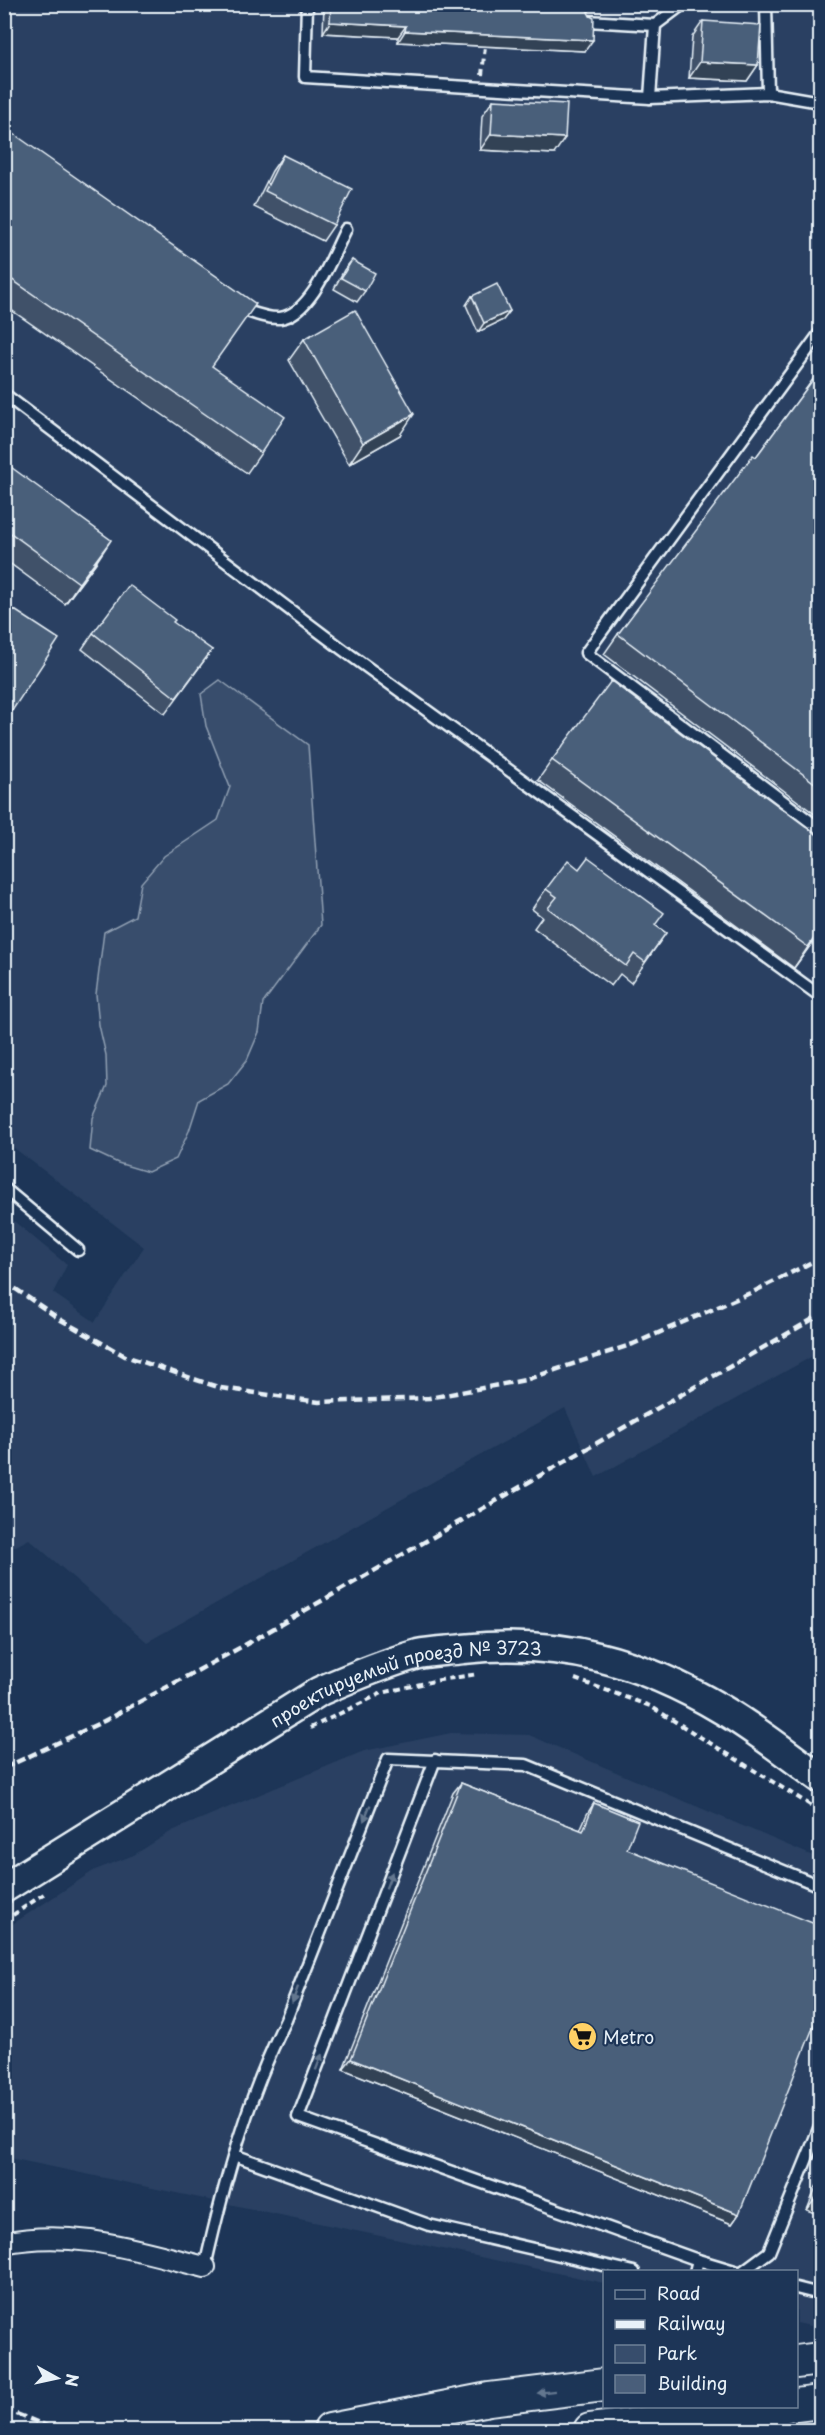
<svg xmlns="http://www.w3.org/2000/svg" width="825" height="2435" viewBox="0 0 825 2435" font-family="'Playpen Sans',sans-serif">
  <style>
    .built { fill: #2a4162 }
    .green { fill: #374d6c; stroke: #909fb2; stroke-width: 1.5 }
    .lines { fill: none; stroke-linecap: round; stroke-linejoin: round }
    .service-casing { stroke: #e8f1f8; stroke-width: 15 }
    .minor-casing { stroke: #e8f1f8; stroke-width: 24 }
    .secondary-casing { stroke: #e8f1f8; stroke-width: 33 }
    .primary-casing { stroke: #e8f1f8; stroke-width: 36 }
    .path { stroke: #e8f1f8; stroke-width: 4; stroke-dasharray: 6 4.5; stroke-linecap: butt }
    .service { stroke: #1d3557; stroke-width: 10 }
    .minor { stroke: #1d3557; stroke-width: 20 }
    .secondary { stroke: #1d3557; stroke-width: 28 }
    .primary { stroke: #1d3557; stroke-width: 32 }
    .rail { stroke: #e8f1f8; stroke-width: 4.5; stroke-dasharray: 9 4.5; stroke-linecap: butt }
    .wall { fill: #3f5169; stroke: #e8f1f8; stroke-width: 1.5 }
    .shaded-wall { fill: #334255; stroke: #e8f1f8; stroke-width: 1.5 }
    .building { fill: #495e7a; stroke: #e8f1f8; stroke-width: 1.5 }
    .oneway { fill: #64778f }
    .labels { text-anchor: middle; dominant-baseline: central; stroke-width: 4.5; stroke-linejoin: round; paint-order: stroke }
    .street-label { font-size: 18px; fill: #e8f1f8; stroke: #1d3557 }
    .poi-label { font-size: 18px; fill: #e8f1f8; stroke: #1d3557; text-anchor: start }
  </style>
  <rect width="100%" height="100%" fill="#1d3557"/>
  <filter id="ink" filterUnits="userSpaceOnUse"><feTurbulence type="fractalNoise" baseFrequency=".0167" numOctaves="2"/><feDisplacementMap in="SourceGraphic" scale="12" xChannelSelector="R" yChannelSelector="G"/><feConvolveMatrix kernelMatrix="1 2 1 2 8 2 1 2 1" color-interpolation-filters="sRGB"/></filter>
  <g filter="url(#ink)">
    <g class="built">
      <polygon points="5,5 820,5 820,1352 596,1477 565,1408 147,1642 29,1539 5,1552 4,1213 67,1265 53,1293 95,1322 144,1247 5,1141"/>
      <polygon points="451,1733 529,1735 820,1859 820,2328 797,2323 796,2272 604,2272 604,2283 5,2157 5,1929 95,1870 134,1855 172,1831 364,1751"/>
    </g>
    <polygon class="green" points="220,680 308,745 321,925 263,1003 259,1032 247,1060 228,1084 199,1100 189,1131 176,1159 148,1172 118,1163 90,1150 93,1118 107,1086 106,1055 99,1025 96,994 104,932 135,916 141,883 164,856 218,820 230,787 206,726 201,694"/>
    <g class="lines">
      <defs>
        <g id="service">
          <polyline points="307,4 305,77 650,98 768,93 820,102"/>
          <polyline points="766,4 768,93"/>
          <polyline points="587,21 655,25"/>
          <polyline points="650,98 655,25 683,4"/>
          <path d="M238,308C251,312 266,319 280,318C312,314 333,254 346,229"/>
          <polyline points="820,333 586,653 820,829"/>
          <polyline points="4,394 342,649 820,996"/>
          <polyline points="4,1188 78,1250"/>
          <polyline points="435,1760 298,2117 698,2260 695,2272"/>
          <polyline points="234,2155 429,2225 634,2272"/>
          <polyline points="698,2260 738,2272"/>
          <path d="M205,2267C224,2183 247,2098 286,2020L388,1759L526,1765L820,1886"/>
          <polyline points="742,2272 769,2252 820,2126"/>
          <polyline points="796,2288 820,2294"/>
        </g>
        <path id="minor" d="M4,2243C73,2228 139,2251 205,2267"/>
        <g id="secondary">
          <path id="s1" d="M4,1888L320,1691C352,1677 384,1664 418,1654C432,1651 448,1651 463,1649C561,1639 639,1660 723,1710C757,1730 788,1755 820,1778"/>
        </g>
        <g id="primary">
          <polyline points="796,2362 820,2359"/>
          <polyline points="796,2405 820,2402"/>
          <polyline points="330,2430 489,2399 604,2385"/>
          <polyline points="590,2430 785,2406"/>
        </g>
      </defs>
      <use href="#service" class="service-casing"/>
      <use href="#minor" class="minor-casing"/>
      <use href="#secondary" class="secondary-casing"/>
      <use href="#primary" class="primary-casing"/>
      <g class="path">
        <polyline points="482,75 485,46"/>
        <polyline points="575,1679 650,1706 820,1811"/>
        <polyline points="310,1728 382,1693 434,1681 478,1674"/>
        <polyline points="4,1921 44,1894"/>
      </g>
      <use href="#service" class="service"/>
      <use href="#minor" class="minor"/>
      <use href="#secondary" class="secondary"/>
      <use href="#primary" class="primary"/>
      <g class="rail">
        <polyline points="4,1281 61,1320 125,1356 221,1388 319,1402 429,1398 525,1380 633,1344 757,1290 820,1258"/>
        <polyline points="4,1768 104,1721 243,1646 820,1315"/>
        <polyline points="4,2409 57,2430"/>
        <polyline points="4,2427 12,2430"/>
      </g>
    </g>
    <g class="wall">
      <polygon points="324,4 594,4 588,12 585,51 398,42 398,37 323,33"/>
      <polygon points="703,21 758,65 747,81 689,78 692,37"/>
      <polygon points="493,100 554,154 480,150 482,116"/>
      <polygon points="4,127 212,366 261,453 247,473 4,305"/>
      <polygon points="283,155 334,225 323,241 254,207 272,171"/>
      <polygon points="352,260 365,291 357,302 334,289 344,270"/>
      <polygon points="472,296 510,311 503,320 478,332 466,305"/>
      <polygon points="304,339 400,435 349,464 289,360"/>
      <polygon points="820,370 820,818 604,654 618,634 756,457"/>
      <polygon points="4,462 97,561 65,604 4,559"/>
      <polygon points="93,633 212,650 165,714 82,649"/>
      <polygon points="552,760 820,837 820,932 794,968 538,780"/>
      <polygon points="546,889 655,925 666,933 631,983 620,974 611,986 534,928 542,917 532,909"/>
      <polygon points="461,1783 580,1830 587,1814 594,1803 739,2214 732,2224 343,2069 453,1793"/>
      <polygon points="820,2181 820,2215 807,2210 816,2187"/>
    </g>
    <g class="shaded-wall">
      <polygon points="591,4 594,4 587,14 581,16 589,6"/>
      <polygon points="330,22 406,26 398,37 323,33"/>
      <polygon points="405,31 593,40 585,51 398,42"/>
      <polygon points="700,62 758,65 747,81 689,78"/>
      <polygon points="491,134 565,138 554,154 480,150"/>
      <polygon points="510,311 503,320 478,332 484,323"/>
      <polygon points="414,414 400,435 349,464 363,443"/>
      <polygon points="111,540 97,561 65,604 79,583"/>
      <polygon points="820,930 820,932 794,968 808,947"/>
      <polygon points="351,2059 739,2214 732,2224 343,2069"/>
      <polygon points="815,2199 820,2201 820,2215 807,2210"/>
    </g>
    <g class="building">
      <polygon points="331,4 591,4 589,6 587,10 590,16 594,18 593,40 405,31 406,26 330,22"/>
      <polygon points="703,21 761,25 758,65 700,62"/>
      <polygon points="493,100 567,104 565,138 491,134"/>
      <polygon points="4,127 256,304 212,366 285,417 261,453 4,274"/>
      <polygon points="283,155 352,189 334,225 265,191"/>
      <polygon points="352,260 375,273 365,291 341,278"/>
      <polygon points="497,284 510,311 484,323 472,296"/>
      <polygon points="355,310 414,414 363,443 304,339"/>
      <polygon points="820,370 820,787 618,634 753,455 756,457"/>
      <polygon points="4,462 111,540 79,583 4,528"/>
      <polygon points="129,585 175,620 173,622 212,650 176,698 93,633"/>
      <polygon points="13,609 59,639 4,723 4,622"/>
      <polygon points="611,681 820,837 820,930 808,947 552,760"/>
      <polygon points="588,857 664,913 655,925 666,933 645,962 634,954 626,966 548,908 557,897 546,889 568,860 579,869"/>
      <polygon points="461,1783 583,1831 594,1803 638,1821 627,1849 820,1926 820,2010 739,2214 351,2059"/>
      <polygon points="820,2184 820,2201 815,2199"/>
    </g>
    <defs><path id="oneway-solid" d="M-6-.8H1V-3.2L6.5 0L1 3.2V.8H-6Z" transform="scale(1.5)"/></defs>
    <g class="oneway">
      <use href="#oneway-solid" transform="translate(367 1813) rotate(112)"/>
      <use href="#oneway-solid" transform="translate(389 1880) rotate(-69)"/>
      <use href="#oneway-solid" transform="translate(295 1995) rotate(110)"/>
      <use href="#oneway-solid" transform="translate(319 2062) rotate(-69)"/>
      <use href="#oneway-solid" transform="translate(546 2392) rotate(173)"/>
    </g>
  </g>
  <defs>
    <symbol id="supermarket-disc" viewBox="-11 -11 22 22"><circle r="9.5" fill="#ffd166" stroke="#1d3557"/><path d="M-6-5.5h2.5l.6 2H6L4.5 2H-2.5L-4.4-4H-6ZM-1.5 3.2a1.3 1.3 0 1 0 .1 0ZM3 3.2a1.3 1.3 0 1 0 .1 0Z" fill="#111"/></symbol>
  </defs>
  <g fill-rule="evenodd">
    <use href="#supermarket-disc" x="566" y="2020" width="33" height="33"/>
  </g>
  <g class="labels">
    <g class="street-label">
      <text stroke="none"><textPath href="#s1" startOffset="458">проектируемый проезд № 3723</textPath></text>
    </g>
    <g class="poi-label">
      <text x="603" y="2036">Metro</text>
    </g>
  </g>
  <rect width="825" height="2435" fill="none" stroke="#1d3557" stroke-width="24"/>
  <rect x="12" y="12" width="801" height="2411" fill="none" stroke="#e8f1f8" stroke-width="2" filter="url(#ink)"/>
  <rect x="603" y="2270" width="195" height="138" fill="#1d3557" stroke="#6e8097" stroke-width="1.5"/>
  <rect x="615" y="2290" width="30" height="9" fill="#1d3557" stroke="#6e8097" stroke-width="1.5"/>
  <text x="657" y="2300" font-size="18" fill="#e8f1f8">Road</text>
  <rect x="615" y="2320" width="30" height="9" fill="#e8f1f8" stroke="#6e8097" stroke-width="1.5"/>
  <text x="657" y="2330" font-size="18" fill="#e8f1f8">Railway</text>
  <rect x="615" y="2345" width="30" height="18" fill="#374d6c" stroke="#6e8097" stroke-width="1.5"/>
  <text x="657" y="2360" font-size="18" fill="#e8f1f8">Park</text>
  <rect x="615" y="2375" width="30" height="18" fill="#495e7a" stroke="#6e8097" stroke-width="1.5"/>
  <text x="657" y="2390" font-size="18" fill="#e8f1f8">Building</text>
  <g transform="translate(57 2378) rotate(98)" stroke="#1d3557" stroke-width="4.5" paint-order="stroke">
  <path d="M0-4.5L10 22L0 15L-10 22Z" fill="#e8f1f8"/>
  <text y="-9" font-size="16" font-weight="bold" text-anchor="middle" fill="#e8f1f8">N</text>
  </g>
</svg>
